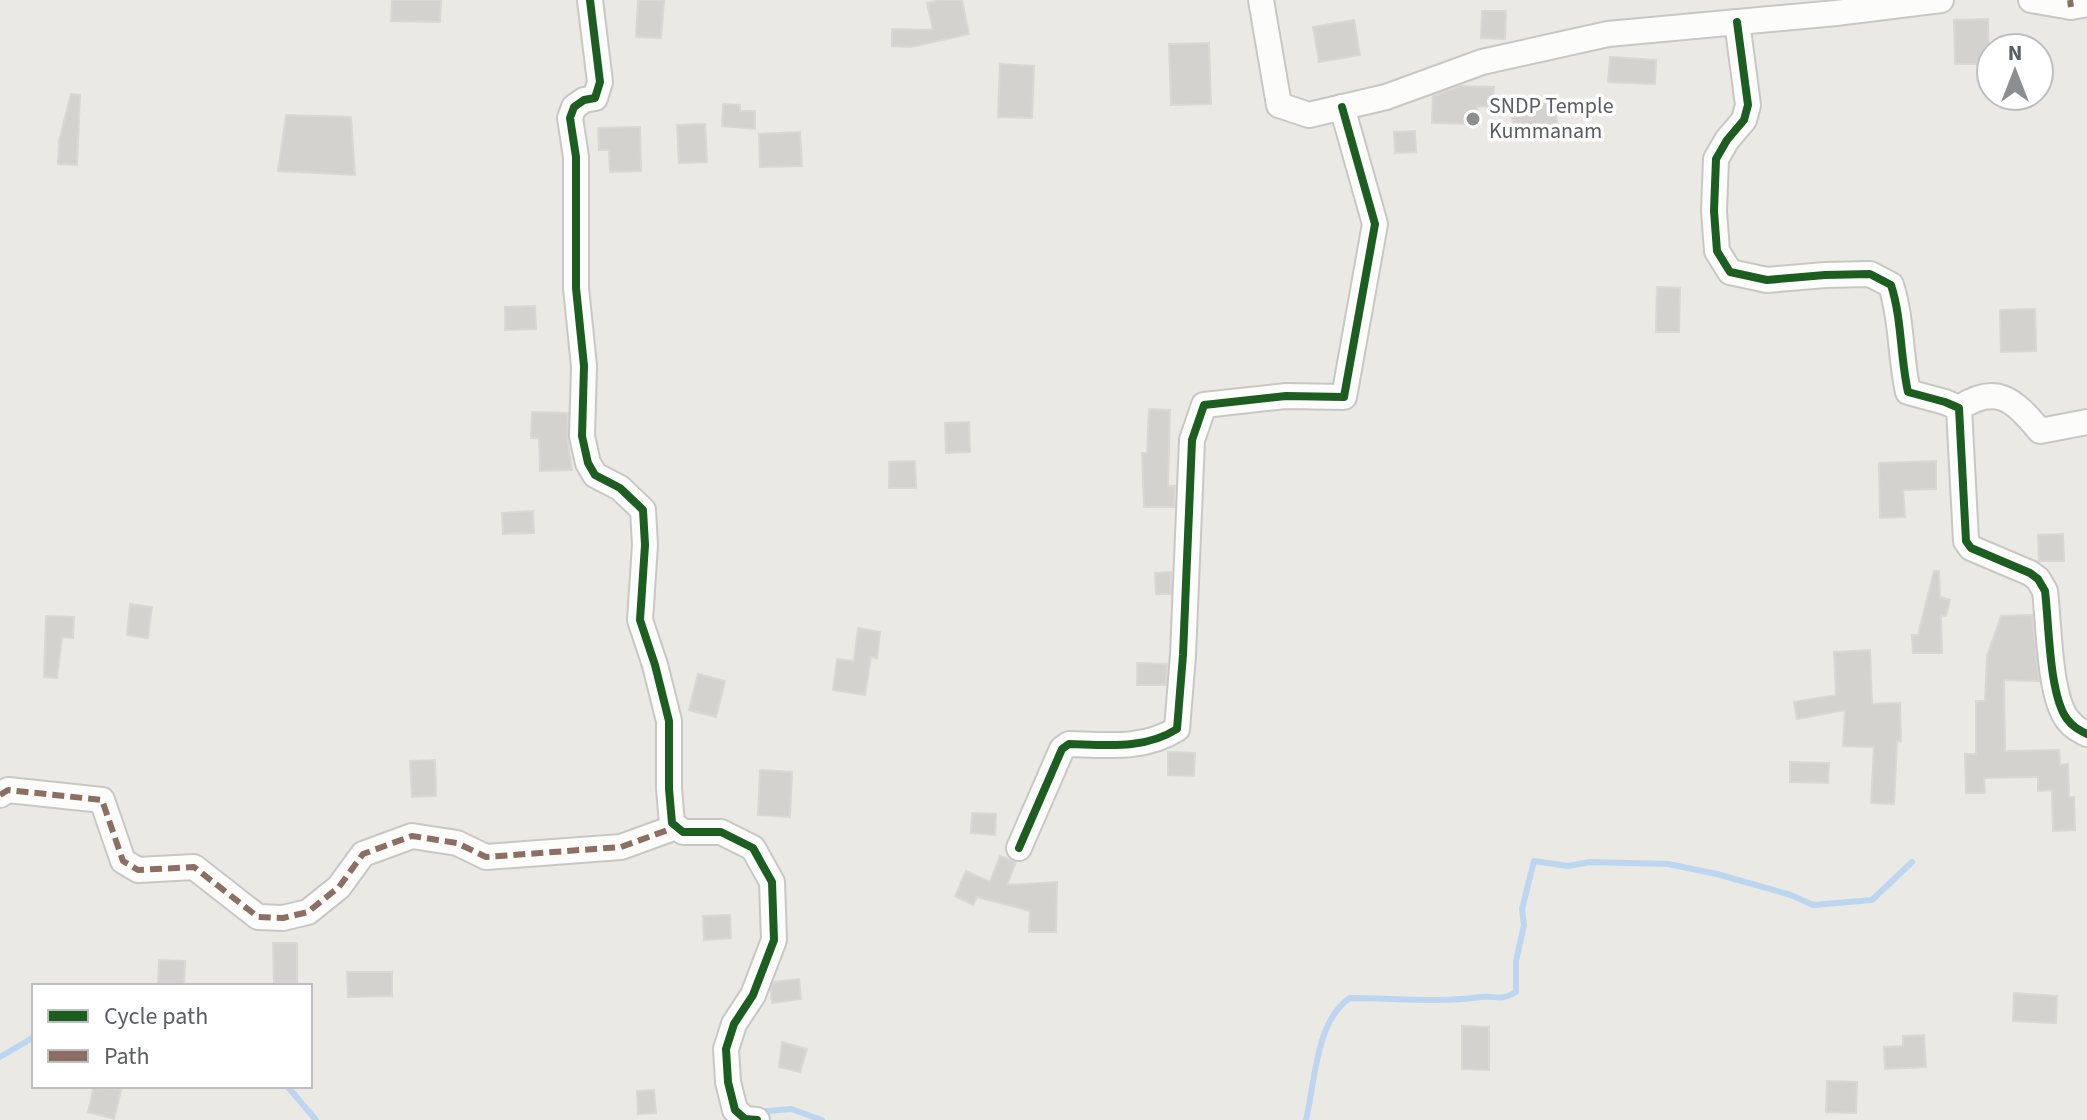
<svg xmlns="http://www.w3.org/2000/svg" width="2087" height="1120" viewBox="0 0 2087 1120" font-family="'Source Sans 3',sans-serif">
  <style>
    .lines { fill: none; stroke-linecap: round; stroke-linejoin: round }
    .stream { stroke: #bcd6f1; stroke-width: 6 }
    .building { fill: #d3d2cf; stroke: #d9d8d4; stroke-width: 2 }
    .street-casing { stroke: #c7c7c6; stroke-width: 28 }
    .street { stroke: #fcfcfb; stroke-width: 24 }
    .quiet { stroke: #8d6e63; stroke-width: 6; stroke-dasharray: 12 6; stroke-linecap: butt }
    .cycleway-casing { stroke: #fff; stroke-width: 13 }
    .cycleway { stroke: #1b5e20; stroke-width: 8 }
    .poi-dot { fill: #8c8e8f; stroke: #fff; stroke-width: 3 }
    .labels { text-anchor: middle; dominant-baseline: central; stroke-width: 7; stroke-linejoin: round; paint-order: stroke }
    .poi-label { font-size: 22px; fill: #5a5d61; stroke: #fff; text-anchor: start }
  </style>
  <rect width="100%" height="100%" fill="#eae9e4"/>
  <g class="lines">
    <g class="stream">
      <polyline points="0,1057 34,1037"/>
      <polyline points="287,1086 316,1120"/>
      <polyline points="757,1112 791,1109 822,1120"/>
      <path d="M1306,1120C1315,1082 1316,1020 1350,998C1394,998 1438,1003 1481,997C1497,995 1499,1002 1516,992V961L1524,925L1522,909L1534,861L1568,866L1590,862L1668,864L1717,874L1791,895L1813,905L1872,900L1912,862"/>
    </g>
  </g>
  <g class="building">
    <polygon points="392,0 441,0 440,22 391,21"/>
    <polygon points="638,0 664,0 661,38 636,37"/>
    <polygon points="940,0 962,0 969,34 911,47 892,46 892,29 933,30 927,3"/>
    <polygon points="1482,11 1506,11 1505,39 1481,38"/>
    <polygon points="1988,19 1989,64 1955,64 1954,20"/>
    <polygon points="1354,20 1360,55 1319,62 1313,27"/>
    <polygon points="1209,43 1211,104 1171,105 1169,44"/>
    <polygon points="1610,57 1656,60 1655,84 1608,82"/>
    <polygon points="1000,64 1034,66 1032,118 998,117"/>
    <polygon points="1460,86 1494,87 1493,107 1477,106 1477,124 1432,123 1433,96"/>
    <polygon points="71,94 80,95 77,165 58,164 59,141"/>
    <polygon points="1552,97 1558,125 1516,135 1509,106"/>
    <polygon points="723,104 740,105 740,111 755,111 755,129 722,126"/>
    <polygon points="286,115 351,117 355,175 278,171"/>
    <polygon points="705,124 707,162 679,163 677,125"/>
    <polygon points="640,127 641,171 610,172 609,150 599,150 598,128"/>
    <polygon points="1415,131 1416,152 1395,153 1394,132"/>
    <polygon points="800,132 802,166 760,167 759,134"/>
    <polygon points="1657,287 1680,288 1679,332 1656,332"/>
    <polygon points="535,306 536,329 505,330 505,307"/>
    <polygon points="2035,309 2036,351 2001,352 2000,310"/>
    <polygon points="1149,409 1170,410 1168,486 1175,486 1174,507 1144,507 1142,453 1147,453"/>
    <polygon points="532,412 568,413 567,436 572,470 540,471 539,438 531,438"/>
    <polygon points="969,422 970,452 946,453 945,423"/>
    <polygon points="915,461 916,488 889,488 889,462"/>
    <polygon points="1936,461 1936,489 1903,490 1905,517 1880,518 1879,463"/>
    <polygon points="533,511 534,533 503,534 502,513"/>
    <polygon points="2063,534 2064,561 2039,561 2038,535"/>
    <polygon points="1934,571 1939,571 1940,597 1950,600 1946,616 1941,615 1942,653 1913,653 1912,635 1918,635"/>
    <polygon points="1171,572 1171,594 1156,594 1155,573"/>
    <polygon points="130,604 152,607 148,638 127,635"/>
    <polygon points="2032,615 2039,681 2004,680 2005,751 2059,750 2060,765 2068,764 2069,797 2074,797 2075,830 2053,831 2052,790 2038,791 2038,777 1984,778 1985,793 1966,793 1965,754 1976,754 1976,701 1985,701 1987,656 2001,616"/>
    <polygon points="46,616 74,617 73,638 62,637 57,678 44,677"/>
    <polygon points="858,628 880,632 877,658 871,657 865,695 833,690 837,659 854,661"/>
    <polygon points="1870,650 1872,704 1900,703 1901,741 1897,741 1894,804 1871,803 1874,747 1843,746 1845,710 1797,719 1794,702 1836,695 1834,652"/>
    <polygon points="1137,663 1167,664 1166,685 1137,685"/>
    <polygon points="698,674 725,681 716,717 689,710"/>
    <polygon points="1168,752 1195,753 1194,776 1168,775"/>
    <polygon points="435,760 436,796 412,797 410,761"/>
    <polygon points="1790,762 1829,763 1828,783 1790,782"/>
    <polygon points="760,770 792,772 790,817 758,815"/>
    <polygon points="972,813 996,814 995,835 971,833"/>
    <polygon points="1000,856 1016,862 1007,885 1057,882 1056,932 1029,932 1030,911 977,897 973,905 955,896 966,871 990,882"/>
    <polygon points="730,915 731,938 704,940 703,916"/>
    <polygon points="273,943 297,943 297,986 274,986"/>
    <polygon points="159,960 185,961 184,986 158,986"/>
    <polygon points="347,972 392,972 392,996 348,997"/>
    <polygon points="799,979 801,999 772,1003 771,990 774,982"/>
    <polygon points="2014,993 2057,996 2056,1023 2013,1021"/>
    <polygon points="1462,1026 1489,1027 1489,1070 1462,1069"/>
    <polygon points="1924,1035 1926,1067 1885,1069 1884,1047 1903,1046 1903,1036"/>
    <polygon points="782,1042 807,1049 800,1072 779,1067"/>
    <polygon points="1827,1081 1857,1082 1856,1113 1826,1112"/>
    <polygon points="94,1086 121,1090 114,1119 88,1112"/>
    <polygon points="654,1090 656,1113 638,1114 637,1091"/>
  </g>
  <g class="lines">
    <defs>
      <g id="street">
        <polyline points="590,0 600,82 595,98 584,100 574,107 570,118 576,157 576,288 584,366 582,436 588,463 595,475 620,488 643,510 645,545 640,620 655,665 669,721 669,789 672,823 683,832 721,832 753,848 772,882 774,940 753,995 734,1024 726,1049 728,1082 735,1110 745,1119 757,1120"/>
        <polyline points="1261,0 1279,105 1309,115 1386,97 1482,62 1608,34 1836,13 1941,0"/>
        <polyline points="2031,0 2071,7 2087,4"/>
        <path d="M1737,22L1748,105L1744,120L1727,140L1716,159L1714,211L1717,251L1730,272L1767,280L1825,275L1870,274L1891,285C1902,319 1900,356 1908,392L1945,402L1959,408L1966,541L1971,548L2030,573L2038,579L2045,591C2049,623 2049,695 2067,719C2073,727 2079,730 2087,734"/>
        <path d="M1959,408C1997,383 2014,400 2040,431L2087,422"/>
        <polyline points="0,795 8,790 102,800 123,861 138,870 194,867 258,917 283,918 308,912 339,887 363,854 412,836 457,843 486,857 621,847 676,827"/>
        <path d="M1019,848L1062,749L1069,744C1106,745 1144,750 1177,729L1183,655L1192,440L1204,405L1286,396L1344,397L1375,224L1342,107"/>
      </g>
    </defs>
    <use href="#street" class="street-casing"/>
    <use href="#street" class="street"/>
    <g class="quiet">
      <polyline points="2070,0 2071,7"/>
      <polyline points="0,795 8,790 102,800 123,861 138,870 194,867 258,917 283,918 308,912 339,887 363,854 412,836 457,843 486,857 621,847 676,827"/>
    </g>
    <defs>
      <g id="cycleway">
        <polyline points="590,0 600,82 595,98 584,100 574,107 570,118 576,157 576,288 584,366 582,436 588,463 595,475 620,488 643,510 645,545 640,620 655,665 669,721 669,789 672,823 683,832 721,832 753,848 772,882 774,940 753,995 734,1024 726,1049 728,1082 735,1110 745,1119 757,1120"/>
        <path d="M1737,22L1748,105L1744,120L1727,140L1716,159L1714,211L1717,251L1730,272L1767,280L1825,275L1870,274L1891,285C1902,319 1900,356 1908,392L1945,402L1959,408L1966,541L1971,548L2030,573L2038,579L2045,591C2049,623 2049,695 2067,719C2073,727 2079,730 2087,734"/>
        <path d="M1019,848L1062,749L1069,744C1106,745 1144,750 1177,729L1183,655L1192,440L1204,405L1286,396L1344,397L1375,224L1342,107"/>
      </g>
    </defs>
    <use href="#cycleway" class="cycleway-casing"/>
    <use href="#cycleway" class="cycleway"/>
  </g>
  <circle class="poi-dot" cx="1473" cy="119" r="8"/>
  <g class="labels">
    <g class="poi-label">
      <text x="1489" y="106">SNDP Temple<tspan x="1489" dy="25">Kummanam</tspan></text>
    </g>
  </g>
  <rect x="32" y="984" width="280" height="104" fill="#ffffff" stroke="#bdbec0" stroke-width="2"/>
  <rect x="48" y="1010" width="40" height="12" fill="#1b5e20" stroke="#bdbec0" stroke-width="2"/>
  <text x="104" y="1024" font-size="24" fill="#5a5d61">Cycle path</text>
  <rect x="48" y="1050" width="40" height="12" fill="#8d6e63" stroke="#bdbec0" stroke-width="2"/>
  <text x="104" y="1064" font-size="24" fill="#5a5d61">Path</text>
  <g transform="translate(2015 72)"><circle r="38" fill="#ffffff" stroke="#bdbec0" stroke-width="2"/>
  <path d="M0-6L14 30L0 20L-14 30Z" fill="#8c8e8f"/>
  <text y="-12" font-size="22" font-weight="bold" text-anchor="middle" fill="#5a5d61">N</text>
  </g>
</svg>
